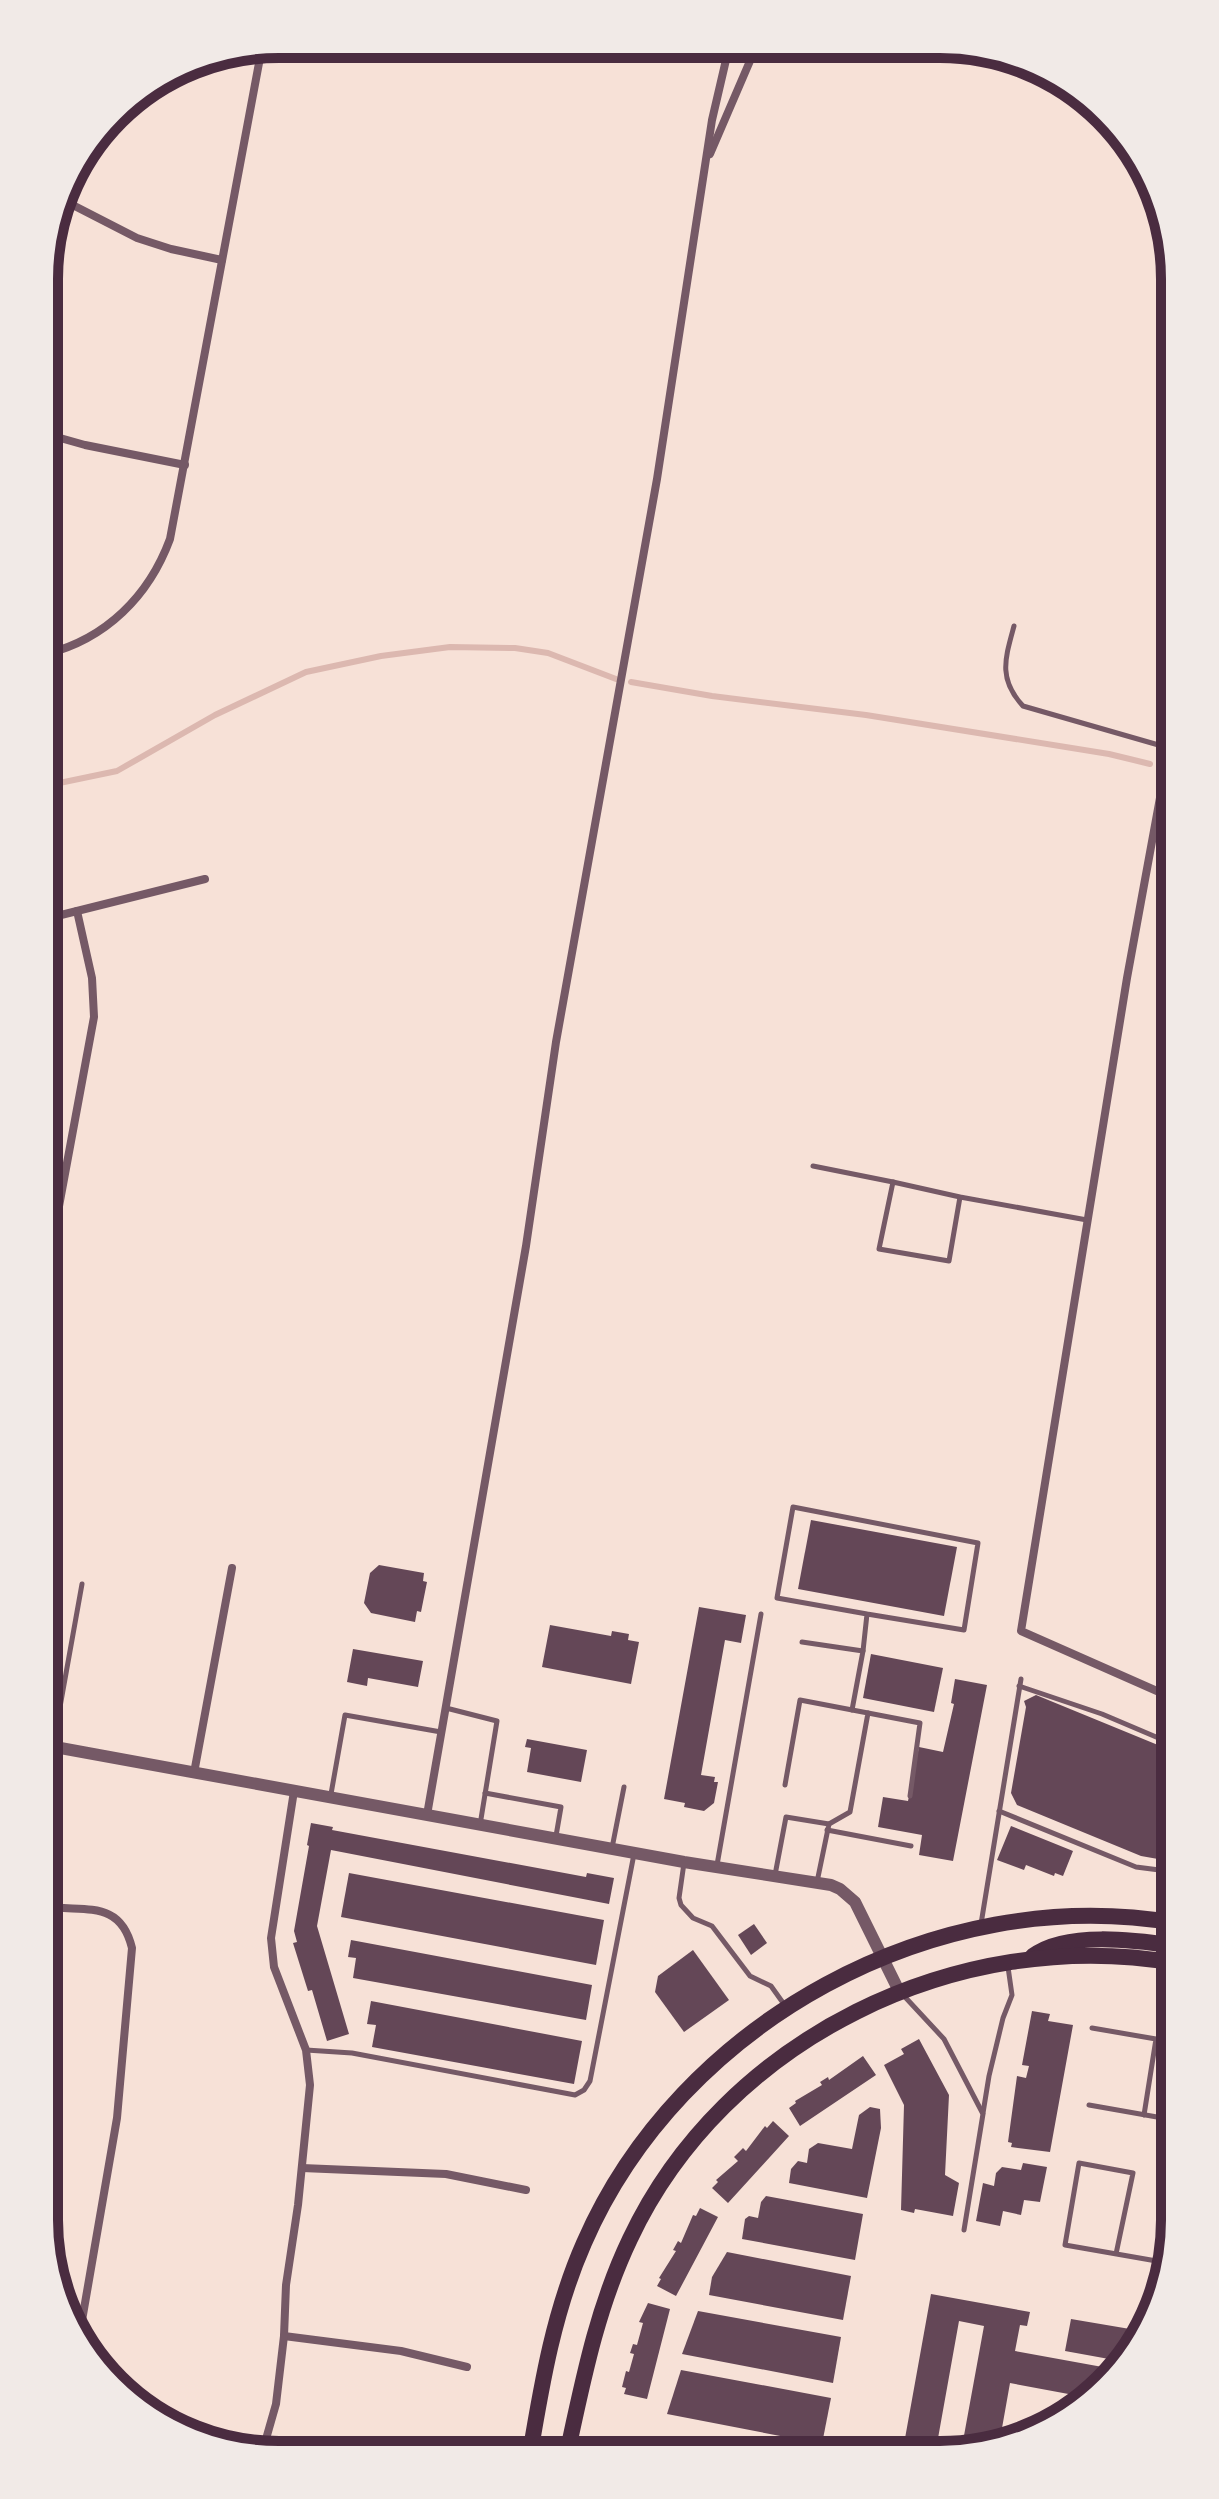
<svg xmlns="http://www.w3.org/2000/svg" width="1219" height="2499" viewBox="0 0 1219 2499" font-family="Quicksand,sans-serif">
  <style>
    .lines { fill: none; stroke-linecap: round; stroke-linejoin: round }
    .stream { stroke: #dcb8b0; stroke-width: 6 }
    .building { fill: #644757 }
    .service { stroke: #755966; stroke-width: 5 }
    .minor { stroke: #755966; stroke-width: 8 }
    .tertiary { stroke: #755966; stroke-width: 12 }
    .primary { stroke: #4a2c40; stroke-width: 16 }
    .rim { fill: none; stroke: #4a2c40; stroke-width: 10 }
  </style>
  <rect width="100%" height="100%" fill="#f7e1d7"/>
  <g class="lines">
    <g class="stream">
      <polyline points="631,682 712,696 866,715 1109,754 1150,764"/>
      <polyline points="45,786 117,771 215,715 306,672 381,656 450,647 515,648 548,653 616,679"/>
    </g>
  </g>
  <g class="building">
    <polygon points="811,1520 957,1547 944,1616 798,1589"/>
    <polygon points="379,1565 424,1573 423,1581 427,1582 421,1612 417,1611 415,1622 371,1613 364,1603 370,1573"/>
    <polygon points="699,1607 746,1615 741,1643 725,1640 701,1775 715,1777 714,1782 718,1782 714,1803 704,1811 684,1807 685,1803 664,1799"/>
    <polygon points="45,1609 55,1611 51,1634 45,1632"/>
    <polygon points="550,1625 611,1636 612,1631 629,1634 628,1640 639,1642 631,1684 542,1667"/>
    <polygon points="353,1649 423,1661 418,1687 368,1678 367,1686 347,1682"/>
    <polygon points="871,1654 943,1668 934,1712 863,1698"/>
    <polygon points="955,1679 987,1685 953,1861 919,1855 922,1835 878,1827 883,1797 908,1801 919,1747 943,1752 954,1704 951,1703"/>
    <polygon points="1036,1695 1175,1752 1175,1862 1141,1856 1017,1805 1011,1793 1026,1707 1024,1701"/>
    <polygon points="527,1739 587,1750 581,1782 527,1772 531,1748 525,1747"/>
    <polygon points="311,1823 333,1827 332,1830 586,1877 587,1873 614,1878 609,1904 331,1850 317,1926 349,2034 327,2041 312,1990 308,1991 293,1943 297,1942 294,1931 309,1846 307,1845"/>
    <polygon points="1011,1826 1073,1851 1063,1876 1055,1873 1054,1876 1026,1865 1024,1870 997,1860"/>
    <polygon points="349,1873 604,1920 596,1965 341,1917"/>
    <polygon points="754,1924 767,1943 751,1955 738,1935"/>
    <polygon points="351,1940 592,1985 586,2020 353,1978 356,1958 348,1957"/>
    <polygon points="693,1950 729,2000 684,2032 655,1992 658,1976"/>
    <polygon points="371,2001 582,2041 574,2084 372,2047 376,2025 367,2024"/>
    <polygon points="1032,2011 1050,2014 1048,2021 1073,2025 1050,2152 1011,2147 1012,2143 1008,2142 1017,2076 1026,2078 1029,2066 1022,2065"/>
    <polygon points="919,2039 949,2095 945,2175 959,2183 953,2216 915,2209 914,2213 901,2210 904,2105 884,2065 904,2054 901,2049"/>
    <polygon points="863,2056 876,2075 800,2126 789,2108 796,2103 795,2101 822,2085 820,2082 828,2077 829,2080"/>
    <polygon points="870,2107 880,2109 881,2128 867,2198 789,2183 791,2169 798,2161 807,2163 809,2149 818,2143 852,2149 859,2115"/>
    <polygon points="773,2121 789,2136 728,2203 712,2188 718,2182 716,2180 738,2161 734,2157 743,2148 746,2151 765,2126 767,2128"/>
    <polygon points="1023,2163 1047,2167 1040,2202 1024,2200 1021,2215 1003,2211 1000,2226 976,2221 983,2183 994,2186 996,2173 1002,2167 1021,2170"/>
    <polygon points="766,2196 863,2214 855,2260 742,2239 745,2219 749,2216 758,2218 761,2202"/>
    <polygon points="700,2208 718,2217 676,2296 657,2286 661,2279 659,2278 676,2251 673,2250 678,2241 681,2243 693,2215 696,2216"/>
    <polygon points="727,2252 851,2276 843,2320 709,2295 712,2277"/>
    <polygon points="931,2294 1030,2312 1027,2326 1020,2325 1015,2351 1108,2368 1109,2359 1065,2351 1071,2319 1130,2329 1123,2367 1090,2398 1010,2383 999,2445 961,2452 984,2326 959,2321 935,2455 902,2455"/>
    <polygon points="648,2303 670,2309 647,2399 624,2394 626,2388 622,2387 626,2371 629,2372 634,2354 630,2353 633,2344 637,2345 643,2323 639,2322"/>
    <polygon points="698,2311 841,2337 833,2383 682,2354"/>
    <polygon points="681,2370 831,2398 822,2444 667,2414"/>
  </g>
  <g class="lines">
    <g class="service">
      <path d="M1014,626C1005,659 998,679 1023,706L1169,748"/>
      <polyline points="813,1166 893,1182"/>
      <polyline points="960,1197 893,1182 879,1249 949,1261 960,1197 1087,1220"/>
      <polyline points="802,1642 863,1651 852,1710"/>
      <polyline points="863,1651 867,1614 964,1630 978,1543 793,1507 777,1598 867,1614"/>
      <polyline points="1019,1686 1102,1714 1175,1745"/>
      <polyline points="446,1708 497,1721 480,1825"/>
      <polyline points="868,1713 920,1723 910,1796"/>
      <polyline points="53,1746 82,1584"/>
      <polyline points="785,1785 800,1700 868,1713 850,1812 829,1824"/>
      <polyline points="485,1793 561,1807 556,1836"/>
      <polyline points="331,1794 345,1715 441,1732"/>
      <polyline points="999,1811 1136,1867 1175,1872"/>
      <polyline points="827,1830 911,1846"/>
      <polyline points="612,1848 624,1787"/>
      <polyline points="684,1863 679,1898 681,1905 693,1918 712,1926 750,1976 771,1986 786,2007"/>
      <polyline points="717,1865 761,1614"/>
      <polyline points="775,1875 786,1817 829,1824 817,1882"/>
      <polyline points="981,1924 1021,1679"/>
      <polyline points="905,1997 944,2039 983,2114 964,2230"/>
      <polyline points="1092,2028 1156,2039 1144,2115"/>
      <polyline points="306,2050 352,2053 575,2095 584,2090 590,2081 634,1854"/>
      <polyline points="1089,2105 1174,2120"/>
      <polyline points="983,2113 989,2076 1003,2018 1012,1995 1008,1967"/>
      <polyline points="1116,2254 1133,2173 1079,2163 1065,2245 1168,2263"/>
    </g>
    <g class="minor">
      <polyline points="710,154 756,47"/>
      <polyline points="61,199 137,238 171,249 222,260"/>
      <polyline points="46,434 85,445 185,465"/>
      <path d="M46,654C106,639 149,596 170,539L262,47"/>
      <polyline points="45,919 205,879"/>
      <polyline points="45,1282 94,1017 92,978 77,911"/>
      <polyline points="1175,1699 1021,1631 1127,978 1175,716"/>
      <polyline points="194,1773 232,1568"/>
      <polyline points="427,1815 526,1246 556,1042 657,479 712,120 729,47"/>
      <path d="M44,1906C83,1913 120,1898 132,1948L117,2118L80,2332"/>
      <polyline points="302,2168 446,2174 526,2190"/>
      <polyline points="284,2336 401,2351 467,2367"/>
      <polyline points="262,2453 276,2404 284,2336 286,2285 298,2205 310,2085 306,2050 274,1967 271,1938 294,1791"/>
    </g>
    <polyline class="tertiary" points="44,1745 684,1862 831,1885 840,1889 855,1902 899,1991"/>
    <g class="primary">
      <path d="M1033,1956C1066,1931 1135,1940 1175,1946"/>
      <path d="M530,2454C542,2382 554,2311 584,2243C680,2022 936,1882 1175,1923"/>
      <path d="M567,2454C583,2380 597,2308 630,2239C724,2039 958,1925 1175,1963"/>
    </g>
  </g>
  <path d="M0 0H1219V2499H0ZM279 58H940A221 221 0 0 1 1161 279V2220A221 221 0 0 1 940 2441H279A221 221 0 0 1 58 2220V279A221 221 0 0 1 279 58Z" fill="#f1eae7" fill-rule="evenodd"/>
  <path class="rim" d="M279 58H940A221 221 0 0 1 1161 279V2220A221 221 0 0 1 940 2441H279A221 221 0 0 1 58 2220V279A221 221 0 0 1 279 58Z"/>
</svg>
